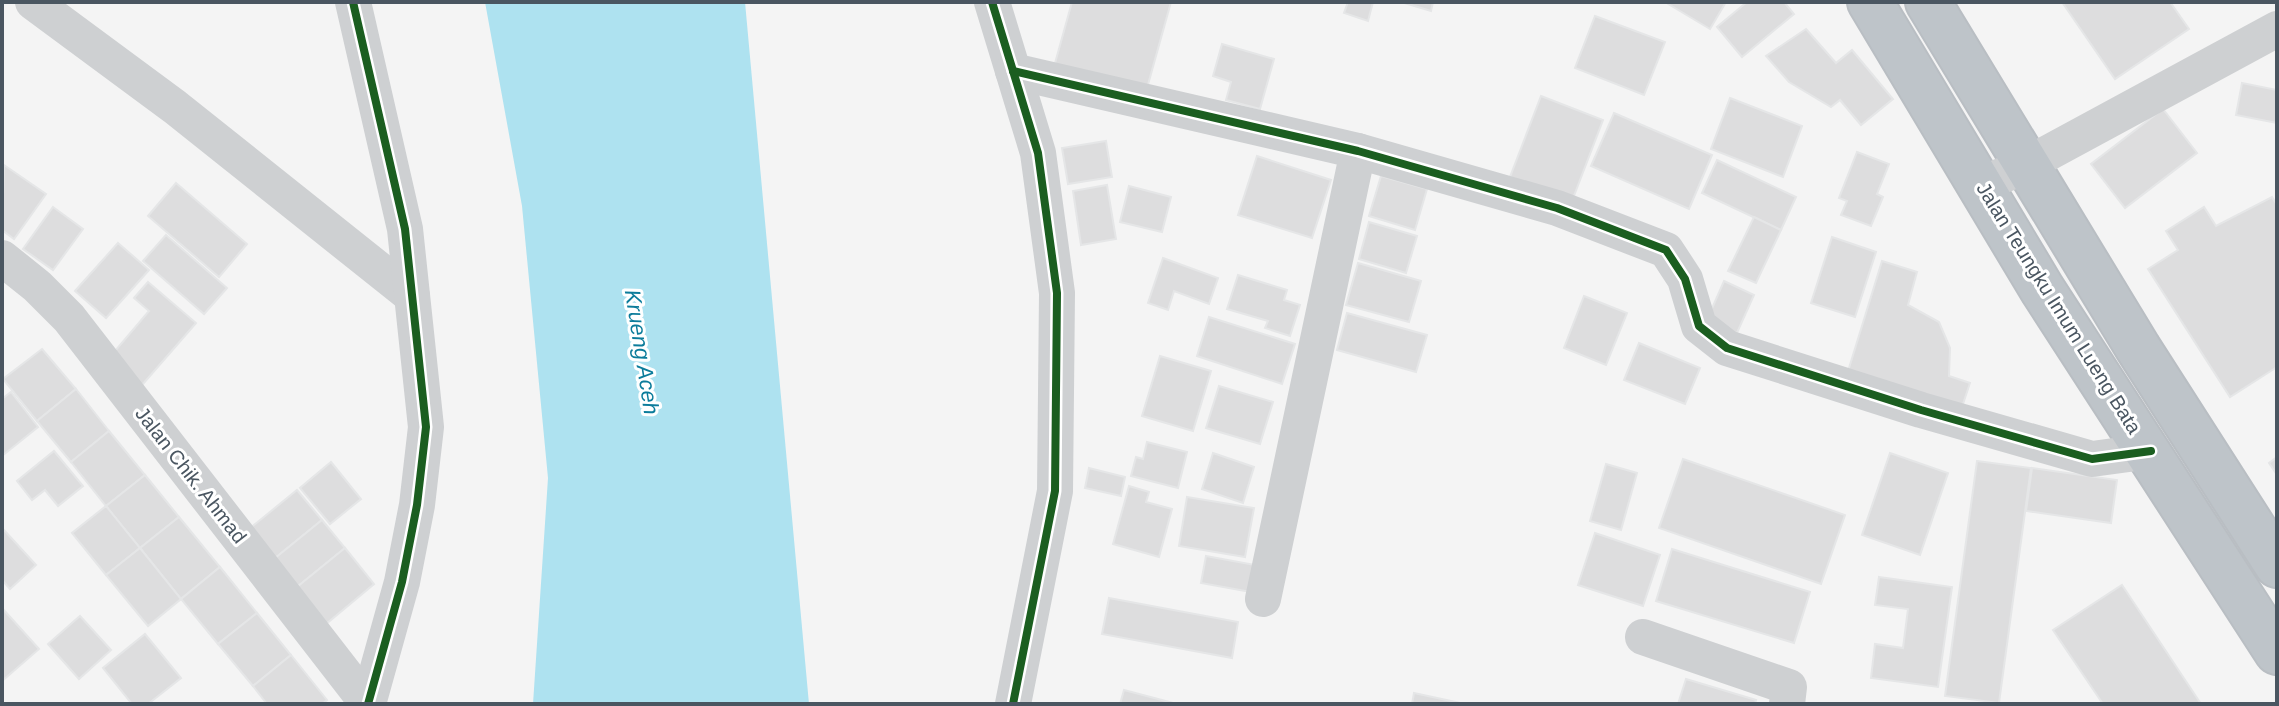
<svg xmlns="http://www.w3.org/2000/svg" width="2279" height="706" viewBox="0 0 2279 706" font-family="Arial,sans-serif">
  <style>
    .water { fill: #aee2f0 }
    .building { fill: #ddddde; stroke: #e5e6e7; stroke-width: 2 }
    .lines { fill: none; stroke-linecap: round; stroke-linejoin: round }
    .highway-casing { stroke: #b9bec3; stroke-width: 48 }
    .minor { stroke: #ced0d2; stroke-width: 36 }
    .highway { stroke: #bec4c9; stroke-width: 44 }
    .cycleway-casing { stroke: #fff; stroke-width: 13 }
    .cycleway { stroke: #1b5e20; stroke-width: 8 }
    .labels { text-anchor: middle; dominant-baseline: central; stroke-width: 6; stroke-linejoin: round; paint-order: stroke }
    .street-label { font-size: 20px; fill: #4a5661; stroke: #fff }
    .water-label { font-size: 22px; font-style: italic; fill: #0c7c9b; stroke: #fff }
  </style>
  <rect width="100%" height="100%" fill="#f4f4f4"/>
  <polygon class="water" points="485,2 745,2 809,704 533,704 548,478 522,206"/>
  <g class="building">
    <polygon points="1072,2 1171,2 1144,99 1052,74"/>
    <polygon points="1348,2 1373,2 1368,21 1344,13"/>
    <polygon points="1401,2 1433,2 1431,11"/>
    <polygon points="1665,2 1726,2 1710,29"/>
    <polygon points="1747,2 1784,2 1794,14 1742,57 1717,27"/>
    <polygon points="2062,2 2170,2 2189,29 2115,79"/>
    <polygon points="1595,16 1665,42 1644,95 1575,68"/>
    <polygon points="1806,29 1836,63 1852,50 1893,99 1861,125 1840,100 1831,107 1789,82 1766,56"/>
    <polygon points="1222,44 1274,59 1260,109 1226,100 1231,82 1213,76"/>
    <polygon points="2242,83 2277,90 2277,123 2236,115"/>
    <polygon points="1541,96 1603,120 1572,201 1510,177"/>
    <polygon points="1730,98 1802,126 1783,177 1711,149"/>
    <polygon points="2163,109 2197,153 2125,208 2091,164"/>
    <polygon points="1614,113 1712,155 1689,209 1591,166"/>
    <polygon points="1106,141 1112,177 1068,184 1062,148"/>
    <polygon points="1857,152 1889,164 1877,194 1883,197 1871,226 1841,215 1847,201 1839,198"/>
    <polygon points="1257,156 1331,180 1312,238 1238,215"/>
    <polygon points="1717,160 1796,197 1781,230 1702,193"/>
    <polygon points="4,165 46,194 14,239 2,230"/>
    <polygon points="1381,176 1427,189 1415,230 1369,216"/>
    <polygon points="176,183 247,244 219,277 148,216"/>
    <polygon points="1107,185 1116,239 1081,245 1073,191"/>
    <polygon points="1129,186 1171,197 1162,232 1120,222"/>
    <polygon points="2272,197 2277,205 2277,367 2230,397 2148,269 2178,250 2166,231 2204,207 2216,226"/>
    <polygon points="53,207 83,229 53,270 23,249"/>
    <polygon points="1754,217 1781,230 1756,283 1728,271"/>
    <polygon points="1369,222 1417,236 1406,273 1359,259"/>
    <polygon points="166,235 227,288 204,314 143,261"/>
    <polygon points="1832,237 1876,252 1855,317 1811,303"/>
    <polygon points="118,243 149,270 106,318 75,291"/>
    <polygon points="1163,258 1218,278 1209,304 1174,291 1168,310 1148,303"/>
    <polygon points="1882,261 1917,272 1908,305 1939,322 1950,348 1949,376 1970,383 1959,416 1845,381"/>
    <polygon points="1358,263 1421,281 1409,322 1346,305"/>
    <polygon points="1238,275 1287,290 1284,300 1300,305 1290,336 1265,328 1268,321 1227,309"/>
    <polygon points="1724,281 1754,295 1736,335 1706,322"/>
    <polygon points="148,282 196,323 142,385 109,358 149,311 134,298"/>
    <polygon points="1584,296 1627,313 1606,365 1564,348"/>
    <polygon points="1347,313 1427,335 1416,372 1337,350"/>
    <polygon points="1209,317 1295,344 1282,384 1197,356"/>
    <polygon points="1639,343 1700,368 1685,404 1624,380"/>
    <polygon points="42,349 76,389 37,421 3,379"/>
    <polygon points="1160,356 1211,371 1193,431 1142,416"/>
    <polygon points="1219,386 1273,402 1260,444 1206,428"/>
    <polygon points="76,389 109,431 71,462 37,421"/>
    <polygon points="11,392 38,427 2,456 2,399"/>
    <polygon points="109,431 145,475 106,506 71,462"/>
    <polygon points="1147,442 1187,452 1178,488 1131,476 1136,457 1143,459"/>
    <polygon points="54,451 83,486 58,506 45,490 32,500 17,481"/>
    <polygon points="1213,453 1254,467 1243,503 1202,489"/>
    <polygon points="1890,453 1948,473 1920,555 1862,535"/>
    <polygon points="2277,457 2277,475 2269,463"/>
    <polygon points="1683,459 1845,515 1821,584 1659,528"/>
    <polygon points="1977,461 2031,468 1999,703 1945,696"/>
    <polygon points="331,462 361,499 330,524 300,488"/>
    <polygon points="1606,464 1637,473 1621,530 1590,521"/>
    <polygon points="1089,468 1125,477 1121,496 1085,488"/>
    <polygon points="2032,468 2117,480 2111,523 2026,511"/>
    <polygon points="145,475 179,517 140,548 106,506"/>
    <polygon points="1129,486 1149,492 1146,502 1172,509 1159,557 1113,544"/>
    <polygon points="297,490 322,520 274,559 249,529"/>
    <polygon points="1187,497 1254,508 1245,557 1179,546"/>
    <polygon points="106,506 140,548 106,575 72,533"/>
    <polygon points="179,517 220,567 181,599 140,548"/>
    <polygon points="322,520 345,548 297,587 274,559"/>
    <polygon points="3,529 36,565 10,589 2,580"/>
    <polygon points="1595,533 1660,555 1643,606 1578,585"/>
    <polygon points="140,548 181,599 148,626 106,575"/>
    <polygon points="345,548 374,584 326,624 297,587"/>
    <polygon points="1672,549 1810,592 1794,643 1656,601"/>
    <polygon points="1206,556 1255,565 1251,592 1201,583"/>
    <polygon points="220,567 257,613 218,644 181,599"/>
    <polygon points="1879,577 1952,587 1938,687 1871,678 1875,644 1903,648 1908,609 1875,605"/>
    <polygon points="2122,585 2201,704 2103,704 2053,630"/>
    <polygon points="1109,598 1238,622 1232,658 1102,634"/>
    <polygon points="2,608 39,649 2,681"/>
    <polygon points="257,613 291,655 253,686 218,644"/>
    <polygon points="80,616 111,650 79,679 48,644"/>
    <polygon points="145,634 181,678 148,704 132,704 103,668"/>
    <polygon points="291,655 327,700 322,704 267,704 253,686"/>
    <polygon points="1686,679 1756,700 1755,704 1678,704"/>
    <polygon points="1124,690 1177,704 1120,704"/>
    <polygon points="1414,693 1465,704 1412,704"/>
  </g>
  <g class="lines">
    <defs>
      <g id="highway">
        <polyline points="1870,2 2042,289 2277,652"/>
        <polyline points="1928,2 2138,348 2277,565"/>
      </g>
    </defs>
    <use href="#highway" class="highway-casing"/>
    <g class="minor">
      <polyline points="33,2 175,107 412,296"/>
      <polyline points="353,2 405,229 426,427 417,505 402,582 368,704"/>
      <polyline points="992,2 1038,153 1057,293 1055,491 1013,704"/>
      <polyline points="1013,71 1358,151 1557,208 1666,250 1685,279 1699,326 1727,348 1921,410 2092,459 2151,451"/>
      <polyline points="1981,185 2026,165 2277,29"/>
      <polyline points="2,258 37,286 69,318 368,704"/>
      <polyline points="1263,599 1358,151"/>
      <polyline points="1643,637 1789,687 1787,704"/>
    </g>
    <use href="#highway" class="highway"/>
    <defs>
      <g id="cycleway">
        <polyline points="353,2 405,229 426,427 417,505 402,582 368,704"/>
        <polyline points="992,2 1038,153 1057,293 1055,491 1013,704"/>
        <polyline points="1013,71 1358,151 1557,208 1666,250 1685,279 1699,326 1727,348 1921,410 2092,459 2151,451"/>
      </g>
    </defs>
    <use href="#cycleway" class="cycleway-casing"/>
    <use href="#cycleway" class="cycleway"/>
  </g>
  <g class="labels">
    <g class="street-label">
      <text transform="translate(2059 308) rotate(58)">Jalan Teungku Imum Lueng Bata</text>
      <text transform="translate(191 475) rotate(52)">Jalan Chik. Ahmad</text>
    </g>
    <g class="water-label">
      <text transform="translate(642 352) rotate(81)">Krueng Aceh</text>
    </g>
  </g>
  <rect width="2279" height="706" fill="none" stroke="#4a5661" stroke-width="8"/>
</svg>
